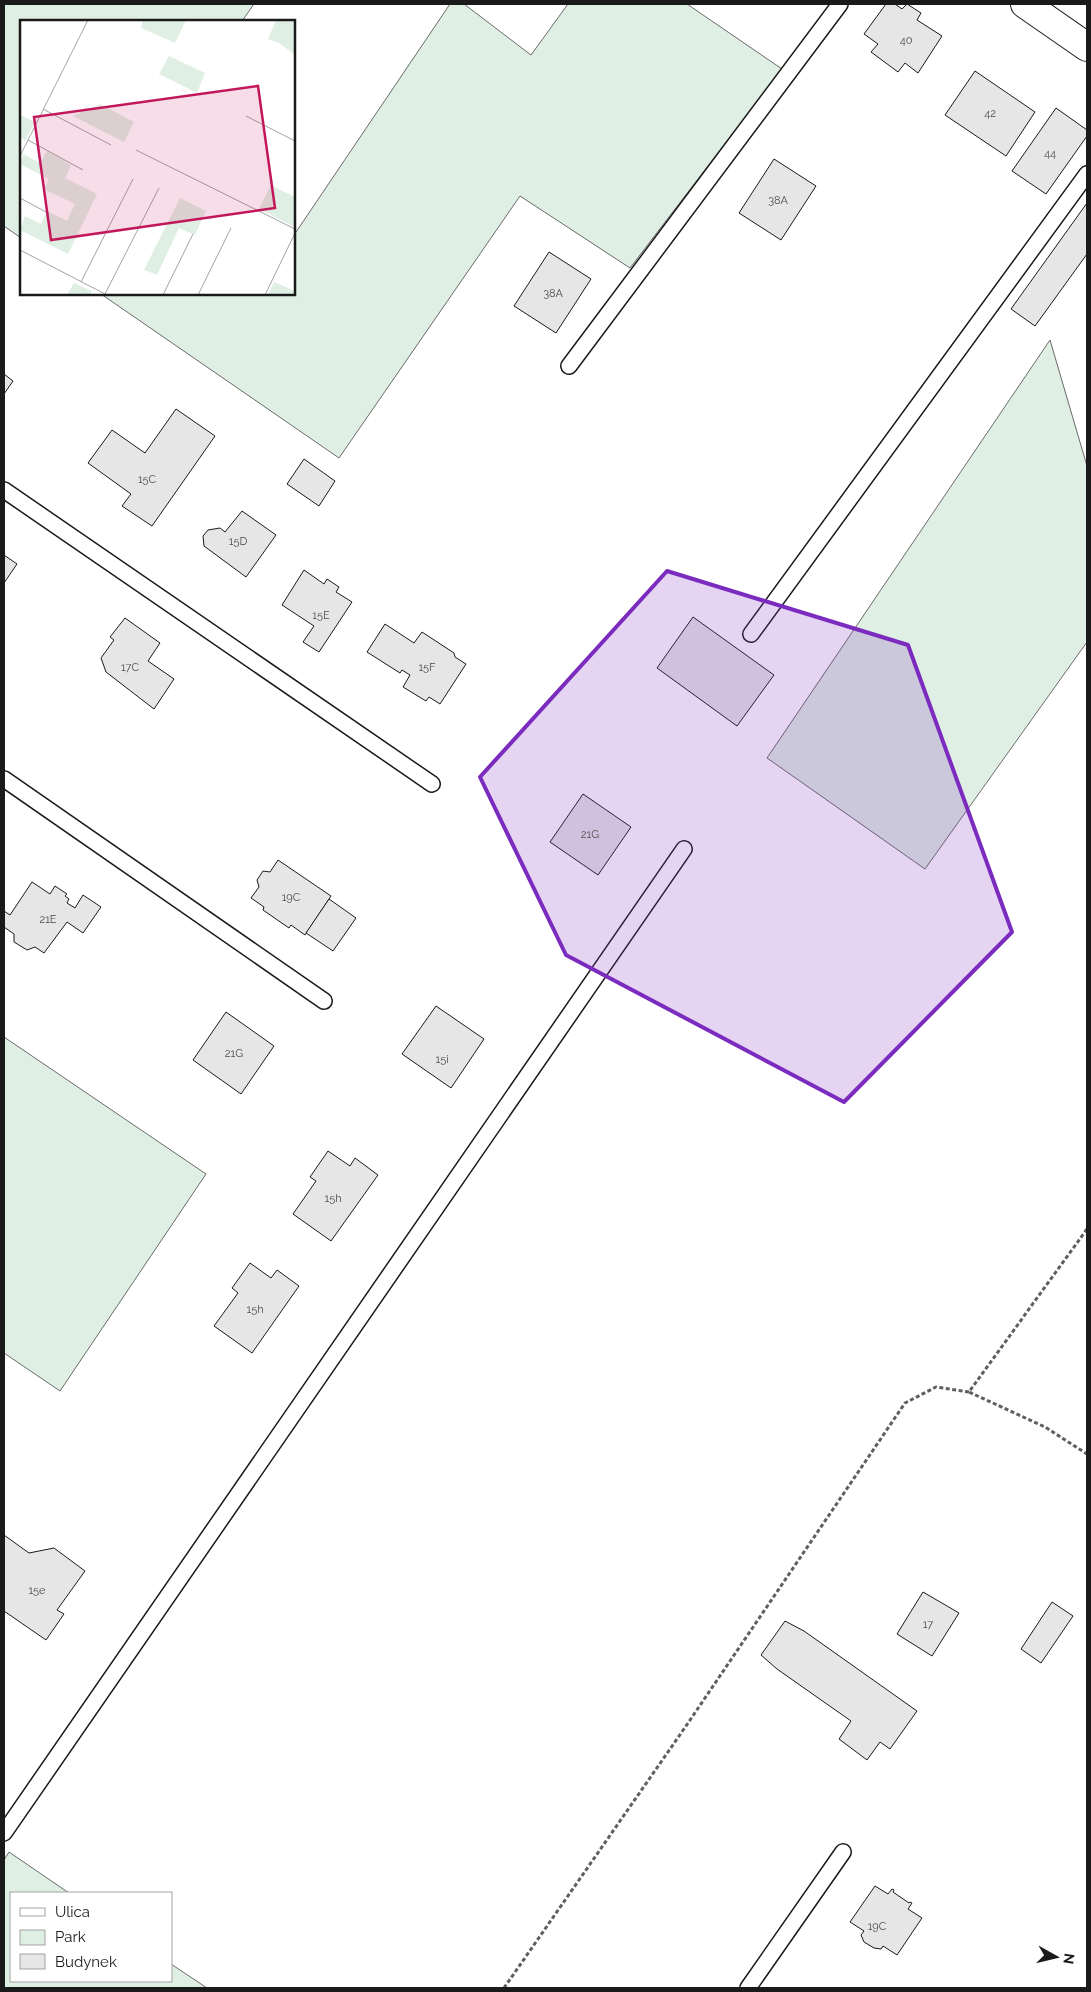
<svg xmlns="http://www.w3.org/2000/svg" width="1091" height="1992" viewBox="0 0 1091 1992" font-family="Raleway,sans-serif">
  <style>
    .green { fill: #e0efe3; stroke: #6a6a6a }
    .building { fill: #e6e6e6; stroke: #1a1a1a }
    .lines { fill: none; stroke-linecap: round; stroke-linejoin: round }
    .lane-casing { stroke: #1a1a1a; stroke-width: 18 }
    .street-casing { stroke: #1a1a1a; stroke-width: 30 }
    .path { stroke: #5f5f5f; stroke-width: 3; stroke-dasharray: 4 2.5; stroke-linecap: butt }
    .lane { stroke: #fff; stroke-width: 15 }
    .street { stroke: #fff; stroke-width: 28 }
    .marked { fill: #7b2cbf; fill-opacity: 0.2; stroke: #7b2cbf; stroke-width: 4; stroke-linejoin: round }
    .labels { text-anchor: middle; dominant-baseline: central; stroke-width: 4; stroke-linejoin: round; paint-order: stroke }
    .number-label { font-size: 11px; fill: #4d4d4d }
    .inset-road { fill: none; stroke: #a3a3a3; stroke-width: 1 }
    .view { fill: #c2185b; fill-opacity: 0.15; stroke: #c2185b; stroke-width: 2.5 }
    .inset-edge { fill: none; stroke: #1a1a1a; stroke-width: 2.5 }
  </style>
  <rect width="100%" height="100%" fill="#fff"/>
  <g class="green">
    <polygon points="4,4 254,4 242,21 21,21 21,238 4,226"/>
    <polygon points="450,4 464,4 531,55 568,4 687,4 782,69 630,268 520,196 339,458 101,294 294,294 294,235"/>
    <polygon points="1050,340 1087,466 1087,642 925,869 767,758"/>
    <polygon points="4,1037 206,1174 60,1391 4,1353"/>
    <polygon points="9,1852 69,1893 11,1893 11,1981 171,1981 171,1964 207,1988 4,1988 4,1860"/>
  </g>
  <g class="building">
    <polygon points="886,4 895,4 902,9 907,4 921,13 917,20 942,36 918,73 905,63 898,72 871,52 878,44 864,34"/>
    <polygon points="975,71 1035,112 1006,156 945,115"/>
    <polygon points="1056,108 1087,130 1087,136 1046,194 1012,171"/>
    <polygon points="774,159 816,186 781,240 739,213"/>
    <polygon points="1087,203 1087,254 1035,326 1011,309"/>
    <polygon points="549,252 591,279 556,333 514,306"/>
    <polygon points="4,374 13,381 4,394"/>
    <polygon points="176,409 215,436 152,526 122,506 131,494 88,463 112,430 145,453"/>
    <polygon points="304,459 335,481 319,506 287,484"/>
    <polygon points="242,511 276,535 246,577 204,546 203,536 208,530 220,528 225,532"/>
    <polygon points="4,555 17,564 4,583"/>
    <polygon points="304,570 324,584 327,579 339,587 336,592 352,602 319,652 303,642 314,626 282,605"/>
    <polygon points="693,617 774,675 737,726 657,668"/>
    <polygon points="125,618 160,643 148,661 174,679 154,709 106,672 101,658 114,640 110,637"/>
    <polygon points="385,624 414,643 422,632 454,653 455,657 466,664 440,704 429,697 426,701 403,687 410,675 402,670 400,673 367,652"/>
    <polygon points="583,794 631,827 598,875 550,842"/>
    <polygon points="278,860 331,896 305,935 291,925 289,928 263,910 264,907 251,898 259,887 257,880 263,871 270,872"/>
    <polygon points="32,882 50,894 55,886 67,894 65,896 69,899 67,903 75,908 83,895 101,907 83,933 67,922 44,953 35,947 27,950 14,942 14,934 4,927 4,911 10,915"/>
    <polygon points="329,899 356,918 333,951 306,933"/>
    <polygon points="436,1006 484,1039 451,1088 402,1054"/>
    <polygon points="226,1012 274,1046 241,1094 193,1060"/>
    <polygon points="328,1151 350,1166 355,1158 378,1175 331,1241 293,1214 316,1181 310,1177"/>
    <polygon points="250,1263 271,1278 277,1270 299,1286 252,1353 214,1326 238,1293 232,1288"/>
    <polygon points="4,1535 29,1553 54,1548 85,1571 57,1610 64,1614 46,1640 4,1611"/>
    <polygon points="923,1592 959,1613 932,1656 897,1634"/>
    <polygon points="1052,1602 1073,1616 1041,1663 1021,1649"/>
    <polygon points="785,1621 804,1631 917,1711 890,1749 880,1742 867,1760 839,1739 851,1721 777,1669 761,1655"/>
    <polygon points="875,1886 888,1894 892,1889 894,1890 893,1892 909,1903 910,1902 912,1903 908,1909 922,1918 897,1955 883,1946 881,1949 874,1948 864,1942 861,1935 864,1931 850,1922"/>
  </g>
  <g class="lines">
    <defs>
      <g id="lane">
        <polyline points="569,366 840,4"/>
        <polyline points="4,490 432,784"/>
        <polyline points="751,634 1087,174"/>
        <polyline points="4,779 324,1001"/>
        <polyline points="4,1833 684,849"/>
        <polyline points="748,1988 843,1852"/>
      </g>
      <polyline id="street" points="1025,4 1087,47"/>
    </defs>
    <use href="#lane" class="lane-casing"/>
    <use href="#street" class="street-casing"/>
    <g class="path">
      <polyline points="1087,1229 969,1392 1045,1427 1087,1454"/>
      <polyline points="504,1988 686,1726 905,1403 936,1387 969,1392"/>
    </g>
    <use href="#lane" class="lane"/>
    <use href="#street" class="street"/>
  </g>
  <path class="marked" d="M667,571L908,645L1012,932L844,1102L566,955L480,777Z"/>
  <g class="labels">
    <g class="number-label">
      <text x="906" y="40">40</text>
      <text x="990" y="113">42</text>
      <text x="1050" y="153">44</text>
      <text x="778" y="200">38A</text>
      <text x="553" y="293">38A</text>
      <text x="147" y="479">15C</text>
      <text x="238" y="541">15D</text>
      <text x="321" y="615">15E</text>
      <text x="130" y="667">17C</text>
      <text x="427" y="667">15F</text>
      <text x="590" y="834">21G</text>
      <text x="291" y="897">19C</text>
      <text x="48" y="919">21E</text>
      <text x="234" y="1053">21G</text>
      <text x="442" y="1059">15i</text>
      <text x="333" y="1198">15h</text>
      <text x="255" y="1309">15h</text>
      <text x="37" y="1590">15e</text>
      <text x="928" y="1624">17</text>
      <text x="877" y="1926">19C</text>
    </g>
  </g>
  <g transform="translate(20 20)">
    <rect width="275" height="275" fill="#fff"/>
    <path d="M123,0H166L155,23L121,8ZM256,0H275V35L259,23L248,19ZM149,36L185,53L177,73L139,54ZM80,84L114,102L104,122L53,96ZM0,95L15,102L5,121L0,116ZM27,131L51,145L45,158L77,174L48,234L0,210L5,196L21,204L27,191L47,201L55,184L24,169L29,159L0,144L3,134L20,143ZM251,165L275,177V207L239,189ZM160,178L186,191L175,215L159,208L137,255L124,250ZM254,262L275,271V275H248ZM54,263L72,271L70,275H47Z" fill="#e0efe3"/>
    <path class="inset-road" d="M23,89L91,125M226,96L275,121M8,120L63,150M116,130L275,209M0,136L68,0M0,178L26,192M0,230L87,275M61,262L113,159M85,274L139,168M143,275L173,214M178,275L211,208M245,275L275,213"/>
    <path class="view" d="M238,66L255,188L31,220L14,97Z"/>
    <rect width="275" height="275" class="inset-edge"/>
  </g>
  <rect width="1091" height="1992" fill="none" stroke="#1a1a1a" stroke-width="10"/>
  <rect x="10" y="1892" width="162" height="90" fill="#ffffff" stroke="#a3a3a3"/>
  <rect x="20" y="1908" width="25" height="8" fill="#ffffff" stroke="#a3a3a3"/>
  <text x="55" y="1917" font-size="15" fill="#1a1a1a">Ulica</text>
  <rect x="20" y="1930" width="25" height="15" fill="#e0efe3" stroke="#a3a3a3"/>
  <text x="55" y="1942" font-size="15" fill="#1a1a1a">Park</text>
  <rect x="20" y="1954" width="25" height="15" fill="#e6e6e6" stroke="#a3a3a3"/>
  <text x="55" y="1967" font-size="15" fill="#1a1a1a">Budynek</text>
  <g transform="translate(1056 1957) rotate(98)" stroke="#ffffff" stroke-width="4" paint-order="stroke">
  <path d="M0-4L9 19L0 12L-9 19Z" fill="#1a1a1a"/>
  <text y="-8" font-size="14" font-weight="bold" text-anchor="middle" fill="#1a1a1a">N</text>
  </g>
</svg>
